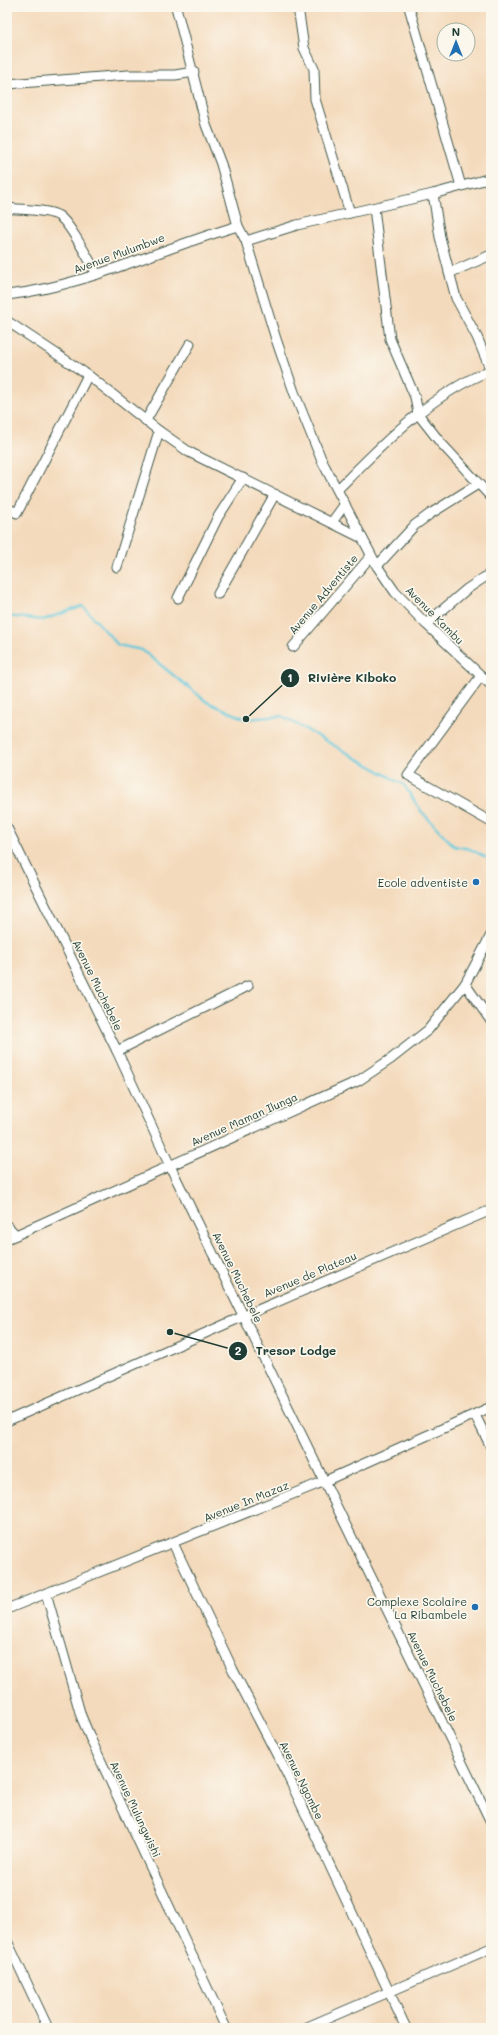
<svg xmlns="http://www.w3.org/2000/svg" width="498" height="2035" viewBox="0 0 498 2035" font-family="Mali,sans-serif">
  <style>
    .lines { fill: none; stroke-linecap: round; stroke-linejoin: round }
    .stream { stroke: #5fc7db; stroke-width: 2.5 }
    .street-casing { stroke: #3f5548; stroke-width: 11 }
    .street { stroke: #fff; stroke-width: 9 }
    .poi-dot { fill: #1f6fb2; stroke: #fbf7ec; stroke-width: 1.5 }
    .labels { text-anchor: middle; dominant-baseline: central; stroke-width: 3.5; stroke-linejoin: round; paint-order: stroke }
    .street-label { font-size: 11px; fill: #1f3d34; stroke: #fbf7ec }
    .poi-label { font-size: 11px; fill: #1f3d34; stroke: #fbf7ec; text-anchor: end }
    .leader { fill: none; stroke: #1f3d34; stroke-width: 1.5 }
    .callout-dot { fill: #1f3d34; stroke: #fbf7ec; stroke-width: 1.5 }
    .mark-label { font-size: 12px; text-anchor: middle; font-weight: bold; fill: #fff }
    .callout-label { font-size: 12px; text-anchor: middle; font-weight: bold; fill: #1f3d34; stroke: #fbf7ec; stroke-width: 3.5; stroke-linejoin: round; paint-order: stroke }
  </style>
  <rect width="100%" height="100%" fill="#fbf7ec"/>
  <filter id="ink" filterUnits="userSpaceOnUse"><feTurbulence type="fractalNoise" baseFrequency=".025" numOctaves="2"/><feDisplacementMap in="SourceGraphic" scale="8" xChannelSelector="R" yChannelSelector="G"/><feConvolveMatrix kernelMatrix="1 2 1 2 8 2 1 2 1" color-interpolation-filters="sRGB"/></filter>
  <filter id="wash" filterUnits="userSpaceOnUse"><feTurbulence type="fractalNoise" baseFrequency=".012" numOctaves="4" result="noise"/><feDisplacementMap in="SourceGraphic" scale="16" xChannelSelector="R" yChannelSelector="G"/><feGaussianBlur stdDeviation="0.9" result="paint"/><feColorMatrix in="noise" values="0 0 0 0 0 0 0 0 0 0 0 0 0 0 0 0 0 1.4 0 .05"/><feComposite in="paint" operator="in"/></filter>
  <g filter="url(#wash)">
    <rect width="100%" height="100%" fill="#f4dabc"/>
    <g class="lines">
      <polyline class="stream" points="7,616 43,620 83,606 118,645 142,650 207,702 246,719 282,716 404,785 421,811 454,846 470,849 491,860"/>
    </g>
  </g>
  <g filter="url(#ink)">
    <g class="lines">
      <defs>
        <g id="street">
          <polyline points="176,7 206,125 221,164 238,226 246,241 276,339 294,392 322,461 377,566 395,592 426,624 491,685"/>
          <polyline points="298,7 304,48 314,69 315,99 350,213"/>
          <polyline points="409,7 461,186"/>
          <polyline points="7,84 128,75 175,75 194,72"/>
          <polyline points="433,194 440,237 456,298 477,337 491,371"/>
          <path d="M7,208C21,210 48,209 59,216C70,223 90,262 97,274"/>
          <polyline points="374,208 390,339 415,397 418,414 440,442 491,497"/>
          <polyline points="246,241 297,225 433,194 491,178"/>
          <polyline points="449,273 491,255"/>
          <path d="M7,295C87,286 161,248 238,226"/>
          <polyline points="7,321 88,375 159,431 189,452 362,538"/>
          <polyline points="146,420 190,344"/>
          <path d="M338,489C384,443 429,395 491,370"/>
          <polyline points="7,508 17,513 88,375"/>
          <polyline points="332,522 345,504"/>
          <polyline points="377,566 415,525 430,514 478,484"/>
          <polyline points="117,567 159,431"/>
          <polyline points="218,594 275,494"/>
          <polyline points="178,598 218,517 243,478"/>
          <polyline points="426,624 467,589 491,573"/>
          <polyline points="293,647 371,556"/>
          <polyline points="481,676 408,775 491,822"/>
          <polyline points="7,828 117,1051 170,1166 491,1822"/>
          <polyline points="465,984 491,1021"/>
          <polyline points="117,1051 248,986"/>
          <polyline points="7,1226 16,1235"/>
          <polyline points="7,1239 358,1081 391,1059 428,1030 465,984 491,935"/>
          <polyline points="475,1415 491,1447"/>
          <polyline points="7,1421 244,1316 491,1210"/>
          <polyline points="173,1543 233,1670 287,1774 406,2028"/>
          <polyline points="46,1593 81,1716 92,1742 226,2028"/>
          <polyline points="7,1609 325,1481 491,1407"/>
          <polyline points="7,1941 48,2028"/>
          <polyline points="305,2028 491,1948"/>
        </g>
      </defs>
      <use href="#street" class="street-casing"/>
      <use href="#street" class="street"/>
    </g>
  </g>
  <g class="poi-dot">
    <circle cx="476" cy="882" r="4"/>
    <circle cx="475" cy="1607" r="4"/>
  </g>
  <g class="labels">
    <g class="street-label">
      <text transform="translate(119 253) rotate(-20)">Avenue Mulumbwe</text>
      <text transform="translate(323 594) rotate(-50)">Avenue Adventiste</text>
      <text transform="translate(435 615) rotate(45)">Avenue Kambu</text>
      <text transform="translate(98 985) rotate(64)">Avenue Muchebele</text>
      <text transform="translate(244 1119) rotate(-24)">Avenue Maman Ilunga</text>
      <text transform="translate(310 1274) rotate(-23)">Avenue de Plateau</text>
      <text transform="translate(238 1277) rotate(64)">Avenue Muchebele</text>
      <text transform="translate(246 1501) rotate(-22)">Avenue In Mazaz</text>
      <text transform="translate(433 1676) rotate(64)">Avenue Muchebele</text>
      <text transform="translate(302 1780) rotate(64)">Avenue Ngombe</text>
      <text transform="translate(136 1809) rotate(65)">Avenue Mulungwishi</text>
    </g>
    <g class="poi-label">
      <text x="468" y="882">Ecole adventiste</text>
      <text x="467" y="1601">Complexe Scolaire<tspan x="467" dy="13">La Ribambele</tspan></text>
    </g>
  </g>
  <path class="leader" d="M246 719L290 678M170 1332L238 1351"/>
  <g class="callout-dot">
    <circle cx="246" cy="719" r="4"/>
    <circle cx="170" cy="1332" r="4"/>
    <circle cx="290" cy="678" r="10"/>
    <circle cx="238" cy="1351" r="10"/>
  </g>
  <g class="mark-label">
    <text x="290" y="682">1</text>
    <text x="238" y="1355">2</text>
  </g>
  <g class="callout-label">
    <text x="352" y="682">Rivière Kiboko</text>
    <text x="296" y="1355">Tresor Lodge</text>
  </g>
  <rect width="498" height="2035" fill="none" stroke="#fbf7ec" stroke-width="24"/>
  <g transform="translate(456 42)"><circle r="19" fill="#fbf7ec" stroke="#a3ada2"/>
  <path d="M0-3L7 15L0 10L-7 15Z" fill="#1f6fb2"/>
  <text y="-6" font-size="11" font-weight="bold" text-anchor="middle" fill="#1f3d34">N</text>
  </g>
</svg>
